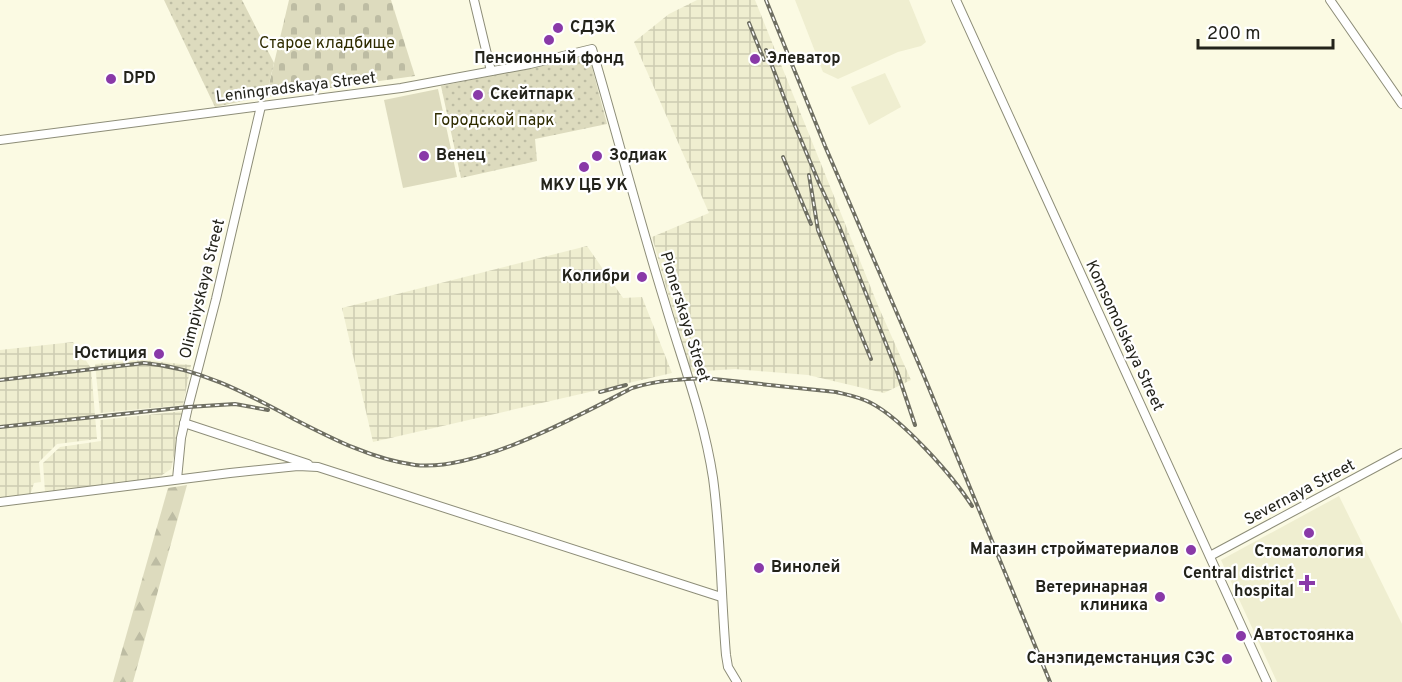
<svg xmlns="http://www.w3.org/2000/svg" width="1402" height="682" viewBox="0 0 1402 682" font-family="Overpass,sans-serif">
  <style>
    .built { fill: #efeed0 }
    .industrial { fill: url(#industrial-grid) }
    .forest { fill: url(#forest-firs) }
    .cemetery { fill: url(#cemetery-stones) }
    .park { fill: url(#park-dots) }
    .pitch { fill: #dddbbe }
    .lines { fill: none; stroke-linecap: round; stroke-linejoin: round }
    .secondary-casing { stroke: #8d8d78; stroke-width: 10 }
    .secondary { stroke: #fff; stroke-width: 8 }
    .rail-casing { stroke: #6f6f62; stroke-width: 4 }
    .rail { stroke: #fff; stroke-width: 1.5; stroke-dasharray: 4.5; stroke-linecap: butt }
    .poi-dot { fill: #8939a8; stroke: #fff; stroke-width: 2 }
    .labels { text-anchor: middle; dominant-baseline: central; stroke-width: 4.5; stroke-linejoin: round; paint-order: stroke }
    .poi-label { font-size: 16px; font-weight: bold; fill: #23231b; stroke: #fff; text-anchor: start }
    .park-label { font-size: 16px; fill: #2f2c00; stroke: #fff }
    .street-label { font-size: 16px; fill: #23231b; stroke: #fff }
  </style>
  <defs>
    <pattern id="industrial-grid" width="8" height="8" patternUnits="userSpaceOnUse" patternTransform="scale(1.5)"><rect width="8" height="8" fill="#efeed0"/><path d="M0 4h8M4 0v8" fill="none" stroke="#cdccb2"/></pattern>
    <pattern id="forest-firs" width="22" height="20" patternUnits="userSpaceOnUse" patternTransform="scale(1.5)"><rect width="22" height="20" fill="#dddbbe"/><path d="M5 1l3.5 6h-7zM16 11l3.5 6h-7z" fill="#bdbca3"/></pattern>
    <pattern id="cemetery-stones" width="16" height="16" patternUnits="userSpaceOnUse" patternTransform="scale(1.5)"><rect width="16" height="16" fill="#dddbbe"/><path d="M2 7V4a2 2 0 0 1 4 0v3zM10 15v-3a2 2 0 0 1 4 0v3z" fill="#bdbca3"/></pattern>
    <pattern id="park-dots" width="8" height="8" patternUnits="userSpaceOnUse" patternTransform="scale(1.5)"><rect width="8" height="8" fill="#dddbbe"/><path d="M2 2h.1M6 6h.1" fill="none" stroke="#bdbca3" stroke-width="1.8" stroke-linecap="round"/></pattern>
  </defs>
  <rect width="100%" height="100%" fill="#fbfae3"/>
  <g class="built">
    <polygon points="795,0 909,0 926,42 921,46 898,52 838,79 823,72"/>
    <polygon points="885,73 901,107 869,125 851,87"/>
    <polygon points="1339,496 1402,624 1402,682 1277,682 1221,560"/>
  </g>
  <g class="industrial">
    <polygon points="697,0 755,0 879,308 911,380 884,393 808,375 735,369 690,372 652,237 709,213 634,42 669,14"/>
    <polygon points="587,246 623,298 642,297 672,373 373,442 342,308"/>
    <polygon points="73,342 91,368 97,439 57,444 39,462 41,482 34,483 30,496 0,499 0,350"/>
    <polygon points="142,360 191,365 183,405 100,413 95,364"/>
    <polygon points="184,411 171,469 162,475 154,480 45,492 43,463 60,447 101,441 100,420"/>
  </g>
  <polygon class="forest" points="187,485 133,682 113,682 168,488"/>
  <polygon class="cemetery" points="289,0 391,0 415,76 266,97"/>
  <g class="park">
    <polygon points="164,0 242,0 274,63 266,96 215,107"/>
    <polygon points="589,56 607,124 535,139 537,161 461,178 441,86"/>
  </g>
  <polygon class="pitch" points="438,89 457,177 403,188 384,100"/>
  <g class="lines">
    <defs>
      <g id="secondary">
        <polyline points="474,0 491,71"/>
        <polyline points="956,0 1267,682"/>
        <polyline points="1330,0 1402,104"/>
        <path d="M0,140L401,88L530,64L592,49C617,134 639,219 665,303C682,361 704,418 713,478C721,537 721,596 726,655L728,667L737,682"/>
        <polyline points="184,423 308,464"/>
        <polyline points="177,479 181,438 188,407 216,299 261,106"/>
        <polyline points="0,502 230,473 298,466 318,467 721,597"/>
        <polyline points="1210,556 1402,453"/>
      </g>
    </defs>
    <use href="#secondary" class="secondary-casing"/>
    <use href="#secondary" class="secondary"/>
    <defs>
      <g id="rail">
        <polyline points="766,0 825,146 924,376 1050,682"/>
        <polyline points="749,23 764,60"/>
        <polyline points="766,50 791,116 819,183 839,226 898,374 915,425"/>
        <polyline points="783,157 811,224"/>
        <polyline points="809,175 818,230 871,359"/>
        <path d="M704,378L836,392C848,395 860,397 871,403C902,419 953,476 972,506"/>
        <path d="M0,380L144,363C199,368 244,392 292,418C331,438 371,459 415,465C476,472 578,416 632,388C658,380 683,379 710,378"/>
        <polyline points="600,392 626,385"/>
        <polyline points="0,427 188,407 235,404 268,410"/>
      </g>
    </defs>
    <use href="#rail" class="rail-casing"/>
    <use href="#rail" class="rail"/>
  </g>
  <g class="poi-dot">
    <circle cx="558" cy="28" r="6"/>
    <circle cx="549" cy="40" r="6"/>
    <circle cx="755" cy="59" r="6"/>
    <circle cx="111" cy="79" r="6"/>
    <circle cx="478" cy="95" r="6"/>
    <circle cx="424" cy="156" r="6"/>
    <circle cx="597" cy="156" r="6"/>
    <circle cx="584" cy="167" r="6"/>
    <circle cx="642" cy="277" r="6"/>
    <circle cx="159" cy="354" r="6"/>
    <circle cx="1309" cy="533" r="6"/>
    <circle cx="1191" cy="550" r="6"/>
    <circle cx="759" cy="568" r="6"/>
    <path d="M1304 574h6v6h6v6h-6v6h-6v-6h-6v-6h6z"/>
    <circle cx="1160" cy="597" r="6"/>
    <circle cx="1241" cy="636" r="6"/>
    <circle cx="1227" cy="659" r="6"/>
  </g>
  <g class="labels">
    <g class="poi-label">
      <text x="570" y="28">СДЭК</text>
      <text x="549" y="59" text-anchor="middle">Пенсионный фонд</text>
      <text x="767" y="59">Элеватор</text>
      <text x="123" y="79">DPD</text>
      <text x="490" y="95">Скейтпарк</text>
      <text x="436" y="156">Венец</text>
      <text x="609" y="156">Зодиак</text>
      <text x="584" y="186" text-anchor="middle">МКУ ЦБ УК</text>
      <text x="630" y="277" text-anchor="end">Колибри</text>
      <text x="147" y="354" text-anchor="end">Юстиция</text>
      <text x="1179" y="550" text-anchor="end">Магазин стройматериалов</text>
      <text x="1309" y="552" text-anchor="middle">Стоматология</text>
      <text x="771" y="568">Винолей</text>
      <text x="1294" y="574" text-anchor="end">Central district<tspan x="1294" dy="18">hospital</tspan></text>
      <text x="1148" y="588" text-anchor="end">Ветеринарная<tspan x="1148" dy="18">клиника</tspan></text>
      <text x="1253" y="636">Автостоянка</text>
      <text x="1215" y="659" text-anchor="end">Санэпидемстанция СЭС</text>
    </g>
    <g class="park-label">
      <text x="327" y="44">Старое кладбище</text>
      <text x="494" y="121">Городской парк</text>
    </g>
    <g class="street-label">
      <text transform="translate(296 88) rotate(-7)">Leningradskaya Street</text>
      <text transform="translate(203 289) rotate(-76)">Olimpiyskaya Street</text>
      <text transform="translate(684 317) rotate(73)">Pionerskaya Street</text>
      <text transform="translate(1124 336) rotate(65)">Komsomolskaya Street</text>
      <text transform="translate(1300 493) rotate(-28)">Severnaya Street</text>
    </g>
  </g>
  <path d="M1198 39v9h135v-9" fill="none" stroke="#23231b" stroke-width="3"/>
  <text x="1207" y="39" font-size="18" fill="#23231b" stroke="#ffffff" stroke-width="4.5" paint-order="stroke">200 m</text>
</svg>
